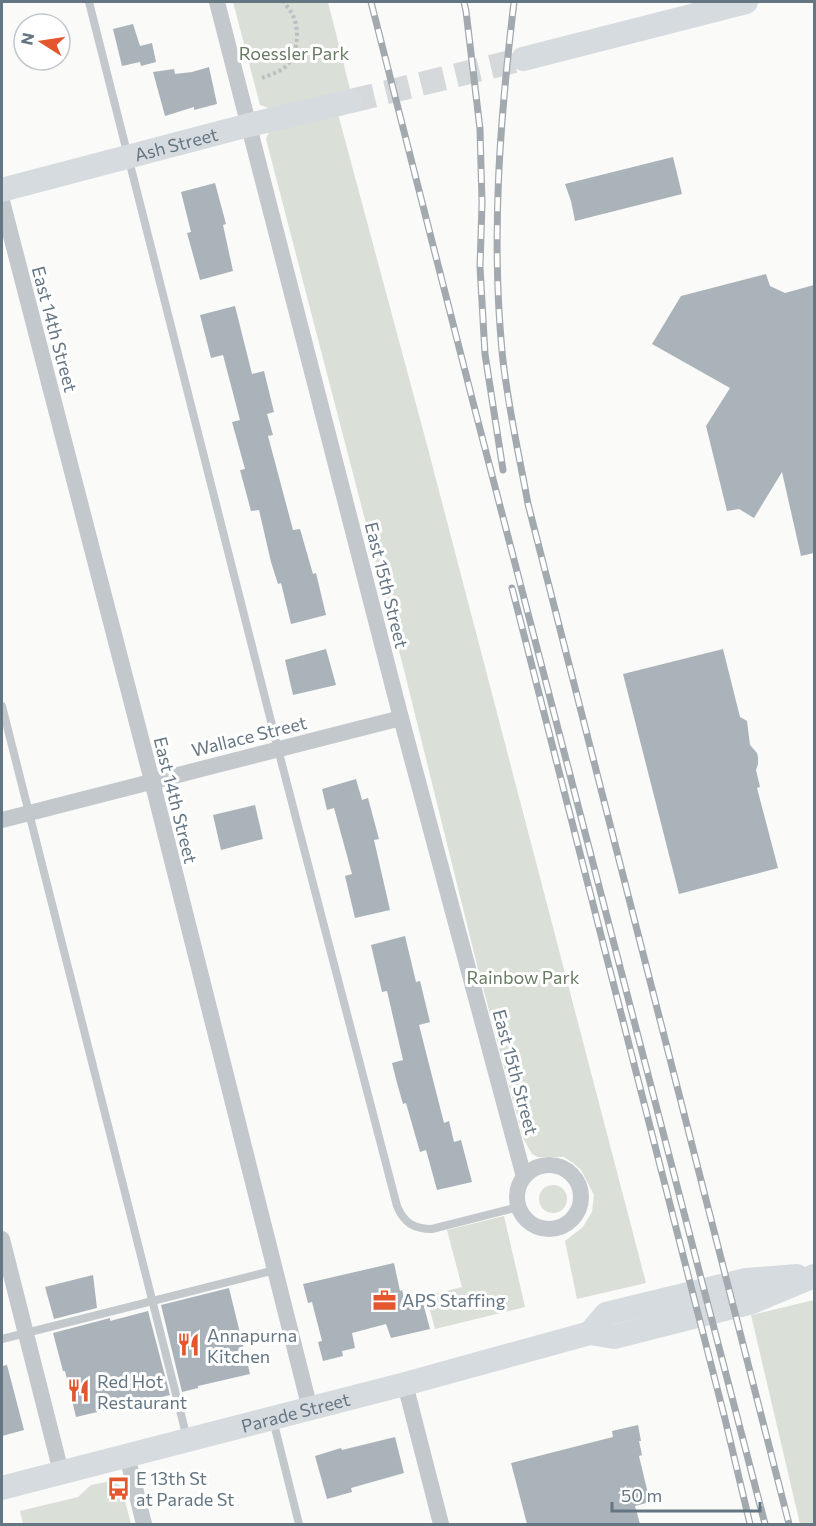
<svg xmlns="http://www.w3.org/2000/svg" width="816" height="1526" viewBox="0 0 816 1526" font-family="Commissioner,sans-serif">
  <style>
    .green { fill: #dadfd7 }
    .building { fill: #aab3b9 }
    .lines { fill: none; stroke-linecap: round; stroke-linejoin: round }
    .secondary-tunnel { stroke: #d5d9db; stroke-width: 24; stroke-dasharray: 24 12; stroke-linecap: butt }
    .path { stroke: #bbbfc2; stroke-width: 4; stroke-dasharray: 3 3; stroke-linecap: butt }
    .lane { stroke: #c3c8cc; stroke-width: 8 }
    .street { stroke: #c3c8cc; stroke-width: 16 }
    .secondary { stroke: #d6dbdf; stroke-width: 24 }
    .rail-casing { stroke: #a2aab0; stroke-width: 7 }
    .rail { stroke: #fff; stroke-width: 4.5; stroke-dasharray: 14; stroke-linecap: butt }
    .labels { text-anchor: middle; dominant-baseline: central; stroke-width: 6; stroke-linejoin: round; paint-order: stroke }
    .park-label { font-size: 18px; fill: #687a64; stroke: #fff }
    .street-label { font-size: 18px; fill: #657683; stroke: #fff }
    .poi-label { font-size: 18px; fill: #657683; stroke: #fff; text-anchor: start }
  </style>
  <rect width="100%" height="100%" fill="#fafaf8"/>
  <g class="green">
    <polygon points="233,2 328,2 350,89 271,109 260,105"/>
    <polygon points="338,114 427,445 646,1283 577,1299 565,1241 583,1227 592,1212 594,1195 581,1170 573,1163 564,1157 538,1157 532,1154 523,1138 478,969 404,670 266,139 269,132"/>
    <circle cx="553" cy="1199" r="14"/>
    <polygon points="504,1216 525,1307 435,1329 426,1296 462,1287 447,1230"/>
    <polygon points="814,1300 814,1524 800,1524 751,1315"/>
    <polygon points="111,1481 121,1486 131,1524 23,1524 20,1511 78,1497 91,1485"/>
  </g>
  <g class="building">
    <polygon points="133,24 140,46 152,43 156,62 141,66 140,62 122,66 113,29"/>
    <polygon points="209,67 217,104 194,110 194,107 165,116 153,72 174,69 175,74 192,72"/>
    <polygon points="673,157 682,194 575,221 571,201 565,184"/>
    <polygon points="215,183 226,224 223,225 233,271 200,280 187,233 191,232 181,192"/>
    <polygon points="766,274 770,286 785,293 814,285 814,553 801,556 782,472 754,518 739,509 727,511 706,426 730,388 652,344 681,296"/>
    <polygon points="235,306 252,374 264,371 274,412 267,414 273,435 268,436 293,530 300,529 313,574 316,573 326,615 291,624 281,583 278,584 271,562 259,510 251,511 240,470 245,469 232,422 240,420 223,355 211,358 200,315"/>
    <polygon points="326,649 336,685 293,695 285,660"/>
    <polygon points="723,649 740,717 747,721 750,745 757,753 758,757 758,764 756,770 760,787 757,788 778,868 679,894 623,674"/>
    <polygon points="356,779 362,800 368,798 379,839 374,840 390,910 355,918 345,876 352,874 334,808 327,810 322,789"/>
    <polygon points="255,805 263,839 221,850 213,815"/>
    <polygon points="405,936 416,982 420,981 430,1022 419,1025 444,1123 449,1121 454,1142 461,1140 472,1182 437,1190 426,1150 420,1152 406,1103 403,1104 397,1083 392,1063 403,1060 387,991 382,992 371,945"/>
    <polygon points="394,1263 400,1291 402,1290 404,1298 420,1295 421,1299 422,1299 430,1329 391,1338 386,1324 352,1333 355,1348 342,1351 343,1356 323,1361 318,1342 322,1341 312,1302 308,1303 303,1284"/>
    <polygon points="93,1275 97,1308 54,1319 45,1287"/>
    <polygon points="229,1288 250,1374 198,1386 198,1388 182,1392 161,1305"/>
    <polygon points="148,1311 170,1395 76,1417 65,1371 63,1371 53,1333 110,1318 110,1321"/>
    <polygon points="7,1365 24,1430 2,1436 2,1366"/>
    <polygon points="638,1425 641,1441 639,1441 642,1455 639,1456 650,1502 635,1506 640,1524 527,1524 511,1463 613,1437 612,1431"/>
    <polygon points="395,1437 404,1473 351,1488 352,1492 327,1499 315,1456 341,1448 342,1450"/>
  </g>
  <g class="lines">
    <polyline class="secondary-tunnel" points="351,101 523,59"/>
    <path class="path" d="M262,78C269,75 277,73 284,68C297,58 300,33 294,18C292,12 287,7 284,2"/>
    <g class="lane">
      <path d="M89,2L278,749L397,1206C404,1223 414,1229 432,1229L518,1207"/>
      <polyline points="2,706 187,1438"/>
      <polyline points="2,1339 275,1270"/>
      <polyline points="273,1420 299,1524"/>
    </g>
    <g class="street">
      <polyline points="217,2 401,718 524,1177"/>
      <polyline points="2,201 152,781 310,1409"/>
      <polyline points="2,820 401,718"/>
      <circle cx="549" cy="1197" r="32"/>
      <polyline points="2,1239 61,1472"/>
      <polyline points="405,1384 441,1524"/>
      <polyline points="127,1456 144,1524"/>
    </g>
    <g class="secondary">
      <polyline points="523,59 746,2"/>
      <path id="s1" d="M2,190L249,125L351,101"/>
      <polyline points="590,1333 606,1314 746,1280 797,1276"/>
      <path id="s2" d="M2,1488L405,1384L590,1333L614,1337L665,1324L752,1302L814,1276"/>
    </g>
    <defs>
      <g id="rail">
        <polyline points="371,2 474,406 765,1524"/>
        <polyline points="464,2 466,11 480,129 482,203 480,267 485,354 503,470"/>
        <path d="M514,2C500,119 491,234 502,351C507,403 519,454 528,504L789,1524"/>
        <polyline points="512,588 725,1419 750,1524"/>
      </g>
    </defs>
    <use href="#rail" class="rail-casing"/>
    <use href="#rail" class="rail"/>
  </g>
  <defs>
    <symbol id="office-bare" viewBox="-9 -9 18 18"><path d="M-6-3h4V-5.5h4V-3h4V5H-6ZM-1-4.5V-3h2v-1.5ZM-6 0V1H6V0Z" fill="#e4572e" stroke="#fff" stroke-width="2.5" paint-order="stroke"/></symbol>
    <symbol id="restaurant-bare" viewBox="-9 -9 18 18"><path d="M-5-6h1v4h1v-4h1v4h1v-4h1v5L-1.5 .5V6h-2V.5L-5-1ZM5-6V6H3V1.5H1.5Q1.5-4 5-6Z" fill="#e4572e" stroke="#fff" stroke-width="2.5" paint-order="stroke"/></symbol>
    <symbol id="bus-bare" viewBox="-9 -9 18 18"><path d="M-5-6H5V4H4V6H2V4H-2V6H-4V4H-5ZM-3.5-4V0h7V-4ZM-3.5 1.2v1.5H-2V1.2ZM2 1.2v1.5H3.5V1.2Z" fill="#e4572e" stroke="#fff" stroke-width="2.5" paint-order="stroke"/></symbol>
  </defs>
  <g fill-rule="evenodd">
    <use href="#office-bare" x="368" y="1284" width="33" height="33"/>
    <use href="#restaurant-bare" x="172" y="1328" width="33" height="33"/>
    <use href="#restaurant-bare" x="62" y="1374" width="33" height="33"/>
    <use href="#bus-bare" x="102" y="1472" width="33" height="33"/>
  </g>
  <g class="labels">
    <g class="park-label">
      <text x="294" y="53">Roessler Park</text>
      <text x="523" y="977">Rainbow Park</text>
    </g>
    <g class="street-label">
      <text stroke="none"><textPath href="#s1" startOffset="180">Ash Street</textPath></text>
      <text transform="translate(55 329) rotate(75)">East 14th Street</text>
      <text transform="translate(387 585) rotate(76)">East 15th Street</text>
      <text transform="translate(249 736) rotate(-14)">Wallace Street</text>
      <text transform="translate(176 800) rotate(76)">East 14th Street</text>
      <text transform="translate(516 1072) rotate(75)">East 15th Street</text>
      <text stroke="none"><textPath href="#s2" startOffset="303">Parade Street</textPath></text>
    </g>
    <g class="poi-label">
      <text x="402" y="1300">APS Staffing</text>
      <text x="207" y="1335">Annapurna<tspan x="207" dy="21">Kitchen</tspan></text>
      <text x="97" y="1381">Red Hot<tspan x="97" dy="21">Restaurant</tspan></text>
      <text x="136" y="1478">E 13th St<tspan x="136" dy="21">at Parade St</tspan></text>
    </g>
  </g>
  <rect width="816" height="1526" fill="none" stroke="#657683" stroke-width="6"/>
  <g transform="translate(42 42) rotate(282)"><circle r="28" fill="#ffffff" stroke="#c1c8cd" stroke-width="1.5"/>
  <path d="M0-4.5L10 22L0 15L-10 22Z" fill="#e4572e"/>
  <text y="-9" font-size="16" font-weight="bold" text-anchor="middle" fill="#657683">N</text>
  </g>
  <path d="M612 1502v9h148v-9" fill="none" stroke="#657683" stroke-width="3"/>
  <text x="621" y="1502" font-size="18" fill="#657683" stroke="#ffffff" stroke-width="4.5" paint-order="stroke">50 m</text>
</svg>
